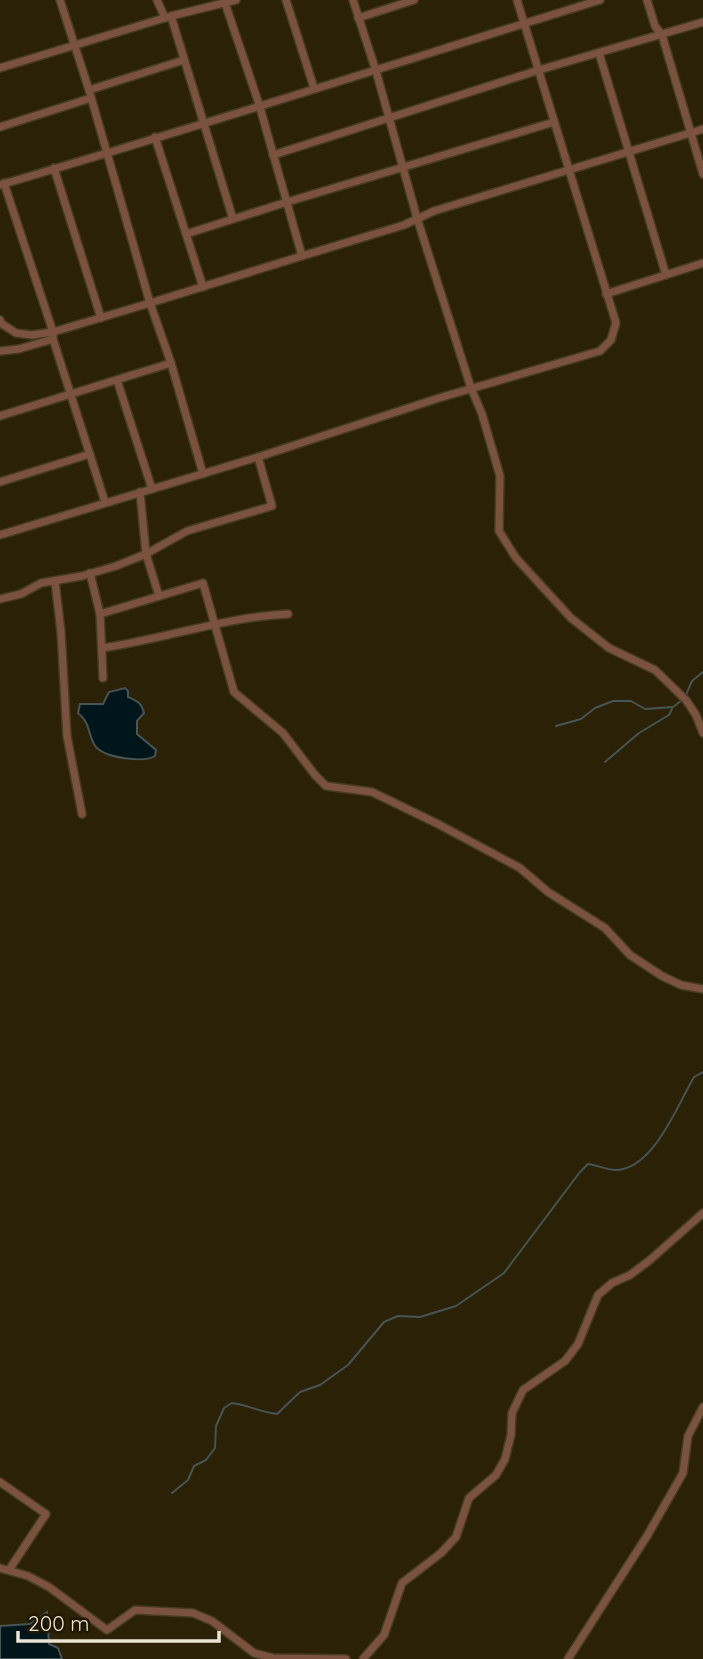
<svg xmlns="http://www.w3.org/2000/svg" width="703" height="1659" viewBox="0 0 703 1659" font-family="Quicksand,sans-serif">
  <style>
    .water { fill: #01161b; stroke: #475453; stroke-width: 2 }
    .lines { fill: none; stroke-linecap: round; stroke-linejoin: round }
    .stream { stroke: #475453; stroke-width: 2 }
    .street-casing { stroke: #453c23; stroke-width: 10 }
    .street { stroke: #7b523f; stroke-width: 7 }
  </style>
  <rect width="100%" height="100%" fill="#2a2106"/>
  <g class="water">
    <path d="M125,688L128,691V697C137,701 141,702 144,713L137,721V734L156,750L155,756C143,763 106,758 96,747C87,736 92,724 78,713L80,704H103L109,692Z"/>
    <polygon points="47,1612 49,1644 58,1648 62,1659 0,1659 0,1626 30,1624"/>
  </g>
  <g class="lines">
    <g class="stream">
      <polyline points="685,697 692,681 703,672"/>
      <polyline points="556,726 581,719 595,708 613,701 631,701 645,709 673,707 681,701"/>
      <polyline points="605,762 639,733 669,715 672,709"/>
      <path d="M172,1493L188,1480L194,1466L206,1460L215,1448L216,1426L224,1408L232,1403C248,1405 260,1412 277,1414L300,1392L320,1385L348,1365L384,1322L398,1316L420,1317L456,1306L504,1273L580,1172L588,1164C597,1165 606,1170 615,1170C653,1170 677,1106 694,1077L703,1072"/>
    </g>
    <defs>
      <g id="street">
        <polyline points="60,0 89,90 150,303 302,256 259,104 224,0"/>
        <polyline points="157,0 165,18"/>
        <polyline points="286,0 314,88"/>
        <polyline points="353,0 376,71 417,218 471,388 482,414 500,476 499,531 516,558 571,618 609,648 655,670 686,700 696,715 703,733"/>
        <polyline points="647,0 655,26 662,35 703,174"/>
        <polyline points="171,16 233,219"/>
        <polyline points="358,18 414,0"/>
        <polyline points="599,53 666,275"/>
        <polyline points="0,68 171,16 236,0"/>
        <polyline points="89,90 184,60"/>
        <polyline points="0,127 91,98"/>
        <polyline points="155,137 203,287"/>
        <polyline points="273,155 539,70 703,22"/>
        <polyline points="54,168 101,318"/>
        <polyline points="4,183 53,332 53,339 105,502"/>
        <path d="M0,185C201,126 400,62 600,0"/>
        <polyline points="186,234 287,202 554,122"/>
        <polyline points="302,256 404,225 434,211 703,129"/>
        <polyline points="606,294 703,263"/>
        <polyline points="0,320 2,324 16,333 32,335 53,332 150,303 171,363 203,474"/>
        <polyline points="0,351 19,349 53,339"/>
        <polyline points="117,380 152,489"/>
        <polyline points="0,416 171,363"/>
        <polyline points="0,482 90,454"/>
        <polyline points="140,492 146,554 159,596"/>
        <polyline points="0,535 258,457 439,398 600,351 611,340 616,323 517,0"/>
        <polyline points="90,573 100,614 103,678"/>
        <polyline points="55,581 61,632 67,736 82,814"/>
        <polyline points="0,599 21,594 41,583 82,576 116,566 146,554 187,531 272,506 258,457"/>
        <polyline points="100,614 203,583 234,692 283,733 315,775 326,786 372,792 438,824 520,868 548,892 605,928 630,955 662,976 681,985 703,989"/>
        <path d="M102,648C165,639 224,617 288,614"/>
        <polyline points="0,1482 46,1514 9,1570"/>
        <polyline points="0,1568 28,1576 49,1587 107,1630 135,1610 193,1613 212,1621 254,1653 273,1658 346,1659"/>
        <polyline points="363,1659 384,1635 402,1583 441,1553 456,1537 469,1498 496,1475 505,1459 511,1435 512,1413 523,1390 565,1361 578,1344 598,1295 612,1283 630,1275 650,1260 703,1213"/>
        <polyline points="568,1659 647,1536 683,1473 688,1436 703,1407"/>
      </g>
    </defs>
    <use href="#street" class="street-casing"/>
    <use href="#street" class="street"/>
  </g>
  <path d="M18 1631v10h201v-10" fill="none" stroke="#ebe5d5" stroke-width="3.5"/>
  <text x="28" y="1631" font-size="21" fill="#ebe5d5" stroke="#201700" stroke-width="5" paint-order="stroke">200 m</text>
</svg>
